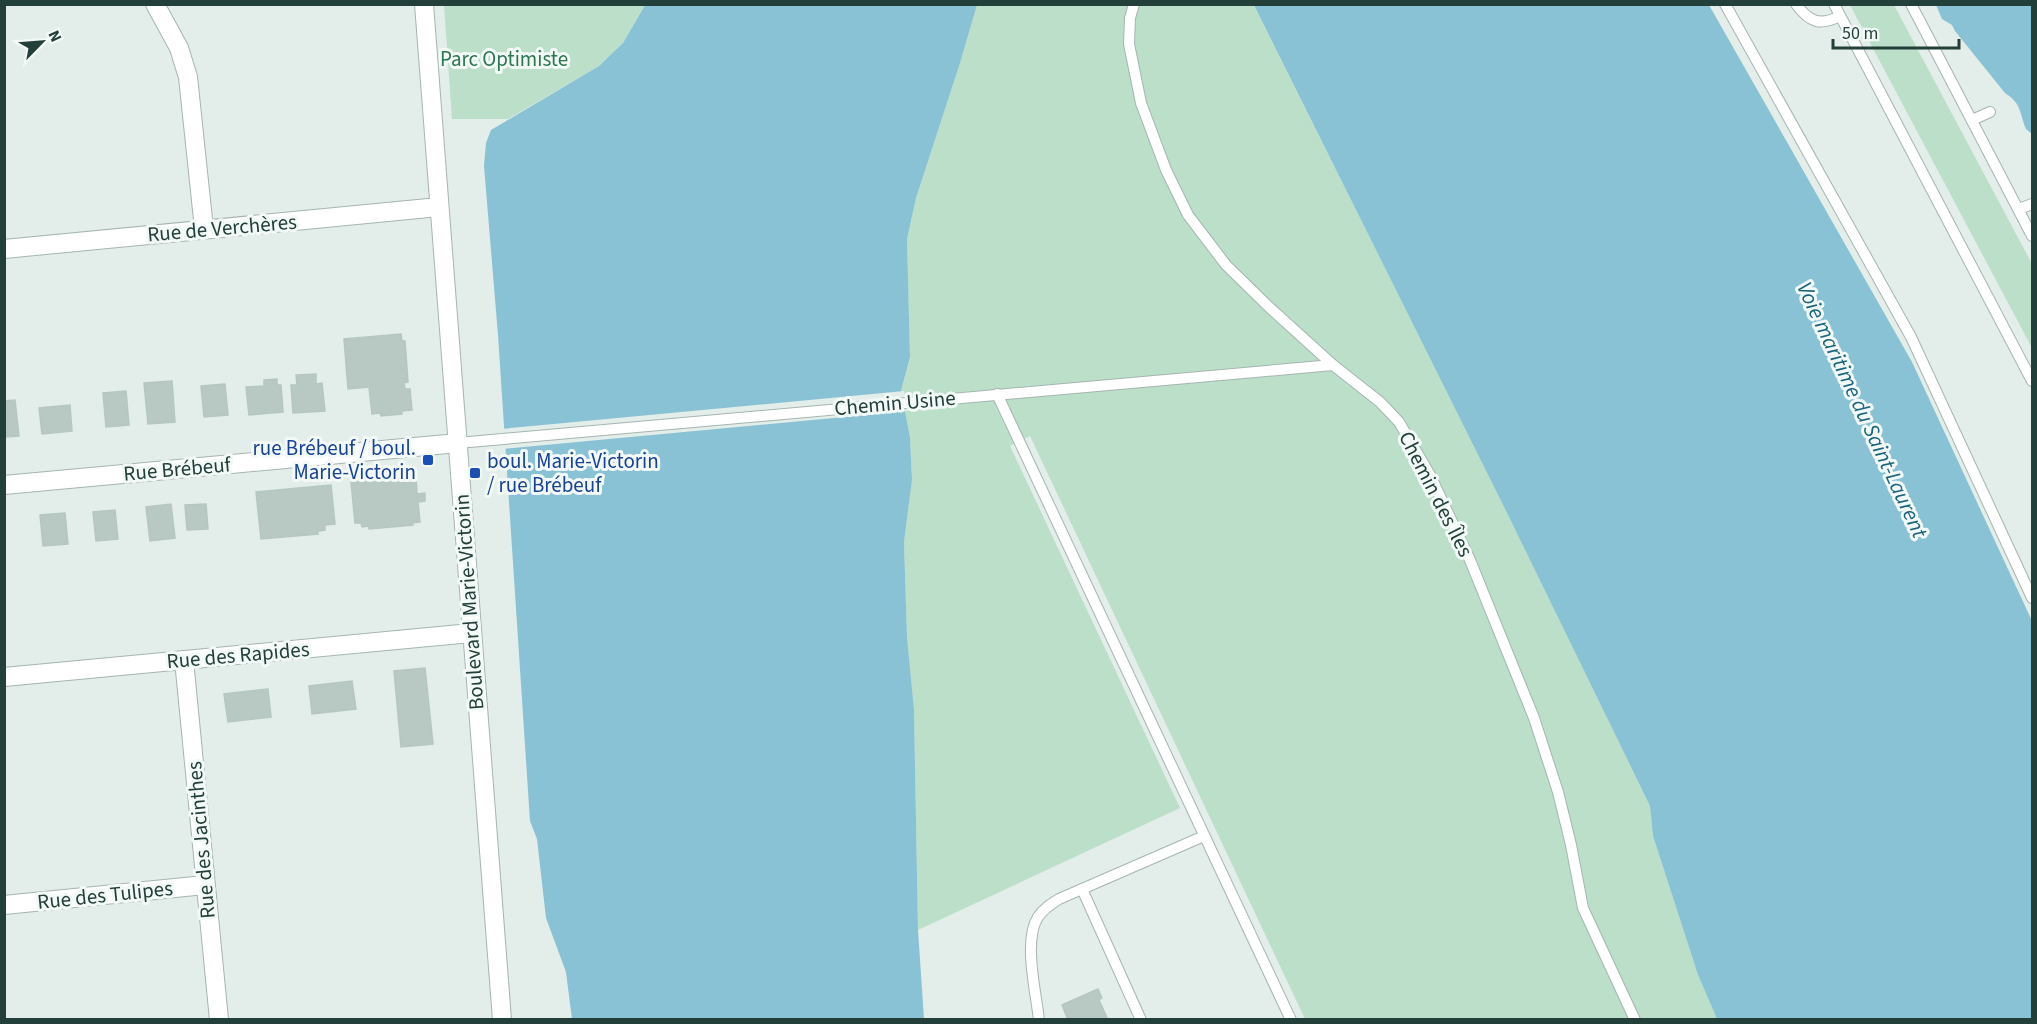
<svg xmlns="http://www.w3.org/2000/svg" width="2037" height="1024" viewBox="0 0 2037 1024" font-family="'Source Sans 3',sans-serif">
  <style>
    .green { fill: #bbdfc8 }
    .water { fill: #89c2d4 }
    .pier { fill: #e3ede9 }
    .building { fill: #b8c8c3; stroke: #b5c7c1; stroke-width: 1.5 }
    .lines { fill: none; stroke-linecap: round; stroke-linejoin: round }
    .service-casing { stroke: #a5b5b1; stroke-width: 12 }
    .minor-casing { stroke: #a5b5b1; stroke-width: 20 }
    .tertiary-casing { stroke: #a5b5b1; stroke-width: 20 }
    .service { stroke: #fff; stroke-width: 10 }
    .minor { stroke: #fff; stroke-width: 18 }
    .tertiary { stroke: #fff; stroke-width: 18 }
    .transit-dot { fill: #1a4fb4; stroke: #f3f9f7; stroke-width: 2 }
    .labels { text-anchor: middle; dominant-baseline: central; stroke-width: 6; stroke-linejoin: round; paint-order: stroke }
    .park-label { font-size: 21px; fill: #2a784f; stroke: #f3f9f7 }
    .street-label { font-size: 21px; fill: #223f3a; stroke: #f3f9f7 }
    .transit-label { font-size: 21px; fill: #164399; stroke: #f3f9f7; text-anchor: end }
    .water-label { font-size: 22px; font-style: italic; fill: #19647e; stroke: #f3f9f7 }
  </style>
  <rect width="100%" height="100%" fill="#e3ede9"/>
  <g class="green">
    <polygon points="645,4 623,43 599,66 508,119 452,119 444,5"/>
    <polygon points="977,5 1254,5 1508,515 1650,806 1653,836 1698,975 1717,1019 1305,1019 1030,436 1010,446 1180,808 918,930 914,711 907,637 904,542 912,480 910,437 901,391 910,357 907,239 916,198 960,63"/>
    <polygon points="1850,5 1894,5 2032,264 2032,348"/>
  </g>
  <g class="water">
    <polygon points="645,5 977,5 960,63 916,198 907,239 910,357 901,391 910,437 912,480 904,542 907,637 914,710 918,930 924,1019 572,1019 566,972 546,918 537,839 530,821 498,335 484,166 486,143 491,130 599,66 623,43"/>
    <polygon points="1254,5 1709,5 1912,362 2032,621 2032,1019 1717,1019 1698,975 1653,836 1650,806 1508,515"/>
    <path d="M1936,5H2032V134L2026,129C2019,112 2022,104 2005,93L1955,31L1952,25L1942,19Z"/>
  </g>
  <polygon class="pier" points="904,391 908,411 502,449 501,429"/>
  <g class="building">
    <polygon points="401,334 402,341 405,341 408,382 404,383 405,389 410,389 412,410 402,411 402,414 381,416 380,413 372,414 369,387 348,389 344,339"/>
    <polygon points="316,374 316,384 322,383 325,411 293,413 291,385 297,385 296,375"/>
    <polygon points="277,379 277,385 281,385 283,412 249,415 246,387 264,386 264,380"/>
    <polygon points="172,381 175,422 148,424 144,383"/>
    <polygon points="225,384 228,415 204,417 201,386"/>
    <polygon points="126,391 129,425 106,427 103,393"/>
    <polygon points="15,400 19,436 4,437 4,401"/>
    <polygon points="70,405 72,431 42,434 39,408"/>
    <polygon points="416,477 417,494 425,493 425,501 418,502 420,522 412,523 413,525 369,529 369,526 362,527 361,523 355,523 351,482"/>
    <polygon points="331,485 335,524 325,525 325,530 318,531 318,534 261,539 256,492"/>
    <polygon points="171,504 175,538 150,541 146,507"/>
    <polygon points="206,504 208,529 187,530 185,505"/>
    <polygon points="115,510 118,539 96,541 93,512"/>
    <polygon points="65,513 68,544 43,546 40,515"/>
    <polygon points="425,668 433,744 401,747 394,671"/>
    <polygon points="352,681 356,709 312,714 309,686"/>
    <polygon points="268,689 271,717 228,722 224,694"/>
    <polygon points="1098,989 1102,998 1099,1000 1108,1020 1068,1020 1062,1005"/>
  </g>
  <g class="lines">
    <defs>
      <g id="service">
        <polyline points="1134,4 1130,18 1129,44 1141,103 1166,170 1188,215 1226,265 1269,307 1333,365 1380,402 1399,422 1430,475 1470,560 1534,718 1558,792 1571,845 1583,908 1635,1020"/>
        <polyline points="1725,4 1911,337 2032,598"/>
        <path d="M1796,4C1810,23 1820,26 1840,16"/>
        <polyline points="1834,4 2032,381"/>
        <polyline points="1911,4 2032,236"/>
        <polyline points="1972,120 1990,112"/>
        <polyline points="2019,209 2032,204"/>
        <polyline points="997,394 1291,1020"/>
        <polyline points="458,443 1333,365"/>
        <polyline points="1082,889 1141,1020"/>
        <path d="M1039,1020C1036,992 1023,940 1038,917C1043,909 1051,904 1059,899L1204,836"/>
      </g>
      <g id="minor">
        <polyline points="155,4 179,48 188,77 204,229"/>
        <polyline points="4,249 439,207"/>
        <polyline points="184,660 219,1020"/>
        <polyline points="4,677 471,633"/>
        <polyline points="4,905 205,885"/>
      </g>
      <g id="tertiary">
        <polyline points="424,4 502,1020"/>
        <polyline points="4,485 458,443"/>
      </g>
    </defs>
    <use href="#service" class="service-casing"/>
    <use href="#minor" class="minor-casing"/>
    <use href="#tertiary" class="tertiary-casing"/>
    <use href="#service" class="service"/>
    <use href="#minor" class="minor"/>
    <use href="#tertiary" class="tertiary"/>
  </g>
  <g class="transit-dot">
    <rect x="422" y="454" width="12" height="12" rx="3"/>
    <rect x="469" y="467" width="12" height="12" rx="3"/>
  </g>
  <g class="labels">
    <g class="park-label">
      <text x="504" y="59">Parc Optimiste</text>
    </g>
    <g class="street-label">
      <text transform="translate(222 228) rotate(-5)">Rue de Verchères</text>
      <text transform="translate(895 403) rotate(-5)">Chemin Usine</text>
      <text transform="translate(177 469) rotate(-5)">Rue Brébeuf</text>
      <text transform="translate(1436 494) rotate(63)">Chemin des Îles</text>
      <text transform="translate(469 602) rotate(-94)">Boulevard Marie-Victorin</text>
      <text transform="translate(238 655) rotate(-5)">Rue des Rapides</text>
      <text transform="translate(201 840) rotate(-95)">Rue des Jacinthes</text>
      <text transform="translate(105 895) rotate(-6)">Rue des Tulipes</text>
    </g>
    <g class="transit-label">
      <text x="416" y="448">rue Brébeuf / boul.<tspan x="416" dy="24">Marie-Victorin</tspan></text>
      <text x="487" y="461" text-anchor="start">boul. Marie-Victorin<tspan x="487" dy="24">/ rue Brébeuf</tspan></text>
    </g>
    <g class="water-label">
      <text transform="translate(1862 410) rotate(65)">Voie maritime du Saint-Laurent</text>
    </g>
  </g>
  <rect width="2037" height="1024" fill="none" stroke="#223f3a" stroke-width="12"/>
  <g transform="translate(42 42) rotate(65)" stroke="#f3f9f7" stroke-width="4.5" paint-order="stroke">
  <path d="M0-4.5L10 22L0 15L-10 22Z" fill="#223f3a"/>
  <text y="-9" font-size="16" font-weight="bold" text-anchor="middle" fill="#223f3a">N</text>
  </g>
  <path d="M1833 39v9h126v-9" fill="none" stroke="#223f3a" stroke-width="3"/>
  <text x="1842" y="39" font-size="18" fill="#223f3a" stroke="#f3f9f7" stroke-width="4.5" paint-order="stroke">50 m</text>
</svg>
